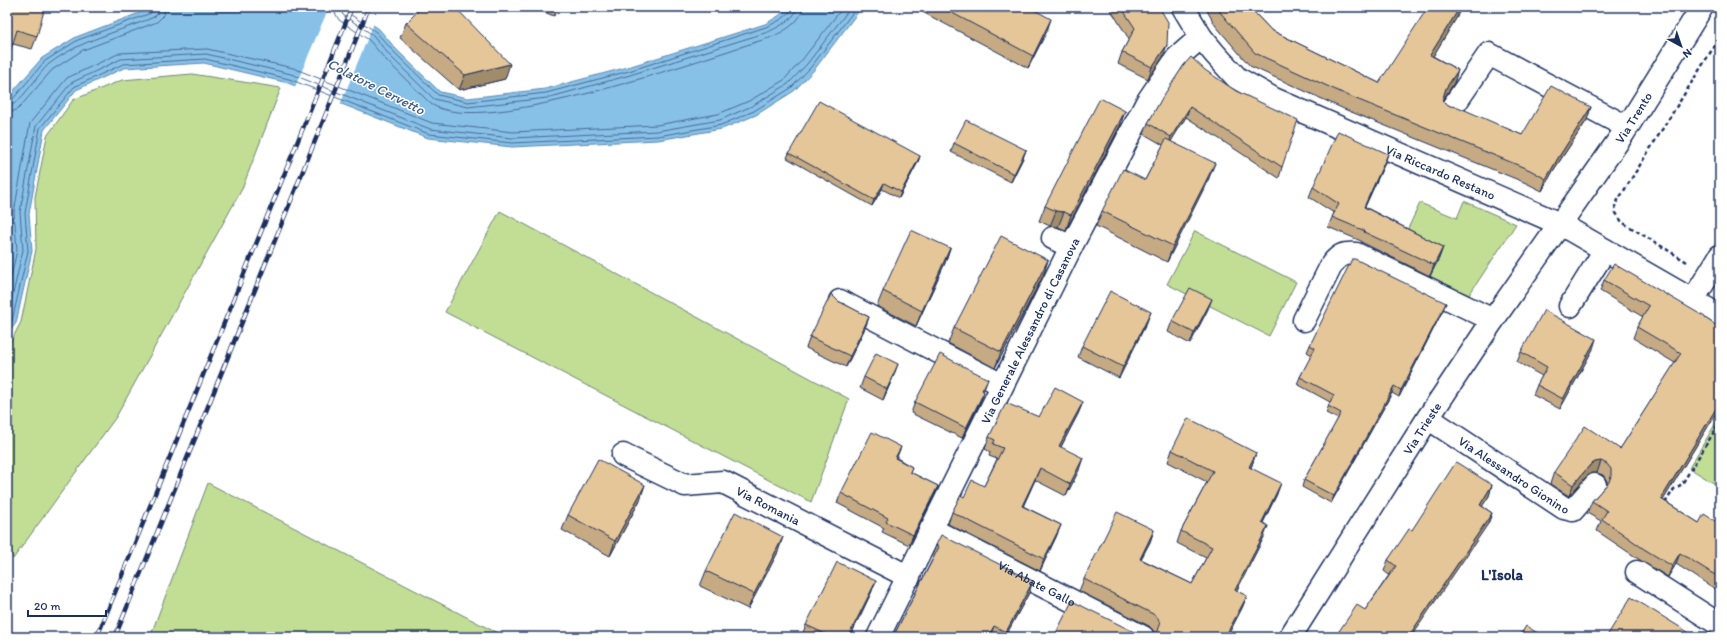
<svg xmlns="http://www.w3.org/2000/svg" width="1727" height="644" viewBox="0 0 1727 644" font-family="Itim,sans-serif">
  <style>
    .green { fill: #c2dd94; stroke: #6e8679 }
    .water { fill: #88c1e7; stroke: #5c87b0 }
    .pier { fill: #fff }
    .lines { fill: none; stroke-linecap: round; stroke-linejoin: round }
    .shore { stroke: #476995; stroke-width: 1 }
    .minor-casing { stroke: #1b2f5e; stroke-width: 25 }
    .path { stroke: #1b2f5e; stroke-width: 2.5; stroke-dasharray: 4 3; stroke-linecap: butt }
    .minor { stroke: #fff; stroke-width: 22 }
    .rail-casing { stroke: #1b2f5e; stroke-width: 4.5 }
    .rail { stroke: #fff; stroke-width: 3; stroke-dasharray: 9; stroke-linecap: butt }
    .wall { fill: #c5aa83; stroke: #1b2f5e }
    .shaded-wall { fill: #a08b6a; stroke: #1b2f5e }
    .building { fill: #e5c698; stroke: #1b2f5e }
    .labels { text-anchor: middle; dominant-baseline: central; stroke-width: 3; stroke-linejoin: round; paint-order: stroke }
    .street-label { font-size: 13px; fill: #1b2f5e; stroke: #fff }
    .water-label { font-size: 14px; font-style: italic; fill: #3c5b87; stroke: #fff }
    .quarter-label { font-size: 15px; font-weight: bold; fill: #1b2f5e; stroke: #fff }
  </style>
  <rect width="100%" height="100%" fill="#fff"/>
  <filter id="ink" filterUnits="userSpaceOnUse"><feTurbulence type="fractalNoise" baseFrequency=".025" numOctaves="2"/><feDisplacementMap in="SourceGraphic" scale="8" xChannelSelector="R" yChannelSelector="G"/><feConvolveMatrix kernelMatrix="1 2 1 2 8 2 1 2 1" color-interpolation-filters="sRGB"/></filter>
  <g filter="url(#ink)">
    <g class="green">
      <polygon points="192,74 281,88 242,189 116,417 13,559 7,532 7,349 21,322 36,249 35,197 47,136 73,100 122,80"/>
      <polygon points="1464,201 1516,224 1469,295 1429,276 1439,258 1403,239 1420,203 1457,218"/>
      <polygon points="500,211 849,399 811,502 445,312"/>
      <polygon points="1195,231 1296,282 1269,336 1167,284"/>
      <polygon points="1720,416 1720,487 1689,468"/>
      <polygon points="208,483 505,637 150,637"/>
    </g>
    <polygon class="water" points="155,7 347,7 379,29 396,49 440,92 468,98 545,89 628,67 765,24 777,17 790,7 862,7 814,70 794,91 756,115 722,129 658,140 512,147 428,138 288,83 204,63 124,68 76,90 44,130 29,214 32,251 16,323 7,335 7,105 9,96 42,58 76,37"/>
    <polygon class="pier" points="329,7 350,7 374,23 340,105 295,87"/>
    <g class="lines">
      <g class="shore">
        <path d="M334,7L335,13L339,20L369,40L386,60L431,104C484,139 705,57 769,38C782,33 802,22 803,7"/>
        <path d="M340,7L343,15L373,35L390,56L434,99L468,107L547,98L630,75L768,32C778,27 796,19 797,7"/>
        <path d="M345,7L347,12L376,32L394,52L438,95L468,102L546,93L629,71L766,27C774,23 790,17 792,7"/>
        <polyline points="7,102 12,100 45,61 78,40 151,13 154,7"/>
        <path d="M7,107C20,106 38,73 49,64C80,40 119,32 154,17L158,13L159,7"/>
        <polyline points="7,113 14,111 19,108 52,70 83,50 157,22 164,15 165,7"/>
        <polyline points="7,295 17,250 14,212 30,123 67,78 120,53 207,49 293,68 432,123 513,132 657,125 718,114 749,101 784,80 802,60 843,7"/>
        <polyline points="7,320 23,250 20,212 36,126 71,83 121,59 206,54 291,74 430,129 512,138 657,131 720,120 752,106 788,84 807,64 851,7"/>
        <polyline points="7,328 12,321 28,251 25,213 40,128 74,87 123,64 205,59 289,79 429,134 512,143 658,136 721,125 754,111 791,88 811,67 857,7"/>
      </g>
      <defs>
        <g id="minor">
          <path id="s1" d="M1183,7L1201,37L1215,54L1237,78L1274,99L1560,224L1720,316"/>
          <polyline points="1452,108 1489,54 1627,127"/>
          <polyline points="1053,238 1071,247"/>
          <polyline points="1693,300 1720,256"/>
          <polyline points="840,301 1002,385"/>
          <polyline points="1570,306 1605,250"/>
          <path d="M1304,320L1332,264C1340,254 1344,253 1356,254L1493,320"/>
          <path id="s2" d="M1428,418L1564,508L1573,510L1595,485"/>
          <path id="s3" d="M623,455L685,485L723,482L909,577"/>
          <path id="s4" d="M931,529L1143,637"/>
          <polyline points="1637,572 1720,625"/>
          <path id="s5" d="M878,637L1071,247L1147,102L1177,58L1201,37"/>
          <path id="s6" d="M1290,637L1428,418L1493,320L1623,134L1702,7"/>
        </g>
      </defs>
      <use href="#minor" class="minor-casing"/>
      <g class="path">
        <polyline points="1687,262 1622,222 1616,213 1615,205 1720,37"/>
        <polyline points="1665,503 1674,489 1682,484 1720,422"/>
      </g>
      <use href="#minor" class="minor"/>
      <defs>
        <g id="rail">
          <polyline points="97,637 352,7"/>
          <polyline points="115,637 369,7"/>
        </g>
      </defs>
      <use href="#rail" class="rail-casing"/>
      <use href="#rail" class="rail"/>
    </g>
    <g class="wall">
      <polygon points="7,7 37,36 32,49 13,44"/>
      <polygon points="531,7 558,7 554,16"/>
      <polygon points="913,7 1029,7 1047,31 1028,68"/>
      <polygon points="1109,7 1159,7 1163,57 1148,79 1118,64 1122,52 1129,39"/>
      <polygon points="1205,7 1249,7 1271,30 1379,83 1457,17 1433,56 1458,70 1454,83 1442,101 1450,106 1522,135 1591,107 1587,120 1553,171 1542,191 1526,183 1344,109 1250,66 1215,25"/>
      <polygon points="406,23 505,79 459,90 400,38"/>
      <polygon points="1184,65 1282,167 1279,178 1186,117 1171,141 1209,178 1167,262 1096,226 1102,211 1145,180 1163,145 1144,134 1148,123"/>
      <polygon points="1125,111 1120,126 1066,230 1058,227 1050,226 1039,221 1045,206"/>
      <polygon points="954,143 1026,150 1023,158 1011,182 951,152"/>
      <polygon points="789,153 920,156 918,162 899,198 882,189 872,206 787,158"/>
      <polygon points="1388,154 1384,165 1365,207 1443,247 1439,258 1430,276 1361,242 1361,241 1328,227 1334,213 1309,197 1313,187"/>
      <polygon points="950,248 945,263 916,326 877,306 883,291"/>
      <polygon points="1048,260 1043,276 995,368 948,343 954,328"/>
      <polygon points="1604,280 1705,318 1720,328 1720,407 1663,500 1699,523 1720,524 1720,592 1676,564 1668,577 1640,560 1597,531 1601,521 1587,513 1592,501 1607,484 1607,481 1603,475 1597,473 1591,473 1586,477 1569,496 1550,484 1554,472 1620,449 1675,363 1633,338 1637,327 1643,317 1600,291"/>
      <polygon points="838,301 869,317 865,328 846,367 806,348 810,337"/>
      <polygon points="1208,309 1190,344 1168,332 1172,321"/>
      <polygon points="1443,310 1399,397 1392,393 1331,503 1302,487 1304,480 1338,419 1326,413 1330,402 1297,384 1300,377 1312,355 1307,352 1310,345"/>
      <polygon points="1147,322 1119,378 1078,357 1082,346"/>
      <polygon points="1593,349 1560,409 1533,395 1537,385 1542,376 1517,362 1521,352"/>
      <polygon points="894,375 883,400 860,388 864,377"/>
      <polygon points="983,391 984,392 980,402 962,438 911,413 915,402"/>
      <polygon points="1083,402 1078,414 1061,447 1079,470 1066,496 1035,480 1023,506 1061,525 1056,537 1040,571 948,524 952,512 964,497 984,486 997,459 989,456 990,452 985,449 989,437 1039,417"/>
      <polygon points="1172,450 1256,453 1251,468 1277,494 1263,523 1264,537 1236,591 1247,596 1242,608 1227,637 1150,637 1155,635 1153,630 1149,626 1079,591 1084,579 1154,530 1150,542 1141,559 1192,584 1206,558 1177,543 1181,531 1207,482 1168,462"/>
      <polygon points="897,458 912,467 910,472 938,486 934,496 909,545 882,532 884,528 837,503 841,493"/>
      <polygon points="1492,485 1489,496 1482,506 1492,513 1488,524 1335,637 1365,610 1389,575 1384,571 1388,560 1412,530"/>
      <polygon points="640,500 610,556 562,530 568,515"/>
      <polygon points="936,545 1029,593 1005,637 893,637 933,558 932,557"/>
      <polygon points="778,552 748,609 700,586 706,571"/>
      <polygon points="872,591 850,637 806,637 802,635 806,625"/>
    </g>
    <g class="shaded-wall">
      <polygon points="726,7 742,7 725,8"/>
      <polygon points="1460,7 1461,7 1457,17 1426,68 1430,55"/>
      <polygon points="1051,19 1047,31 1028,68 1033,56"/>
      <polygon points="1167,45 1163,57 1148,79 1152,67"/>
      <polygon points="510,64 505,79 459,90 465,75"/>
      <polygon points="1458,70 1454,83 1442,101 1446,88"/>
      <polygon points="1190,107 1186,117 1167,148 1171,137"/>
      <polygon points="1591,107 1587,120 1553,171 1542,191 1546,179 1558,158"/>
      <polygon points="1125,111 1120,126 1066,230 1071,215"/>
      <polygon points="1026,150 1023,158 1011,182 1014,174"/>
      <polygon points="1388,154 1384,165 1360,217 1364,207"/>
      <polygon points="920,156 918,162 899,198 901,192"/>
      <polygon points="1215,163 1209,178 1167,262 1173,246"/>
      <polygon points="884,183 882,189 872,206 874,200"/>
      <polygon points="1056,211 1064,212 1058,227 1050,226"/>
      <polygon points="1443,247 1439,258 1430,276 1434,265"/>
      <polygon points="950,248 945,263 916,326 922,311"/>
      <polygon points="1048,260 1043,276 995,368 1001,352"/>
      <polygon points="1212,299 1208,309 1190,344 1194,333"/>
      <polygon points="1446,303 1443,310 1399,397 1401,390"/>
      <polygon points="1151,312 1147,322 1119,378 1123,367"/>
      <polygon points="869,317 865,328 846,367 850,356"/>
      <polygon points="1596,339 1593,349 1560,409 1563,399"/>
      <polygon points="898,364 894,375 883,400 887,389"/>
      <polygon points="988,379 984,390 978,400 982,390"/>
      <polygon points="1394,386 1392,393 1331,503 1334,496"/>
      <polygon points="984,392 980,402 962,438 966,428"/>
      <polygon points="1083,402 1078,414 1055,458 1059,446"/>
      <polygon points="1720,402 1720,407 1657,510 1661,499"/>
      <polygon points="901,447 897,457 892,468 895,458"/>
      <polygon points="1256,453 1252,465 1245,479 1249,467"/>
      <polygon points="1083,458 1079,470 1066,496 1070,484"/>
      <polygon points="1601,461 1597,473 1591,473 1586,477 1569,496 1573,485 1590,465 1595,462"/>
      <polygon points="1040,468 1035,480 1018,518 1022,506"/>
      <polygon points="1281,483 1277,494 1257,534 1262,522"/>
      <polygon points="645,485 640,500 610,556 615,541"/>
      <polygon points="1492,485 1489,496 1476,516 1480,505"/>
      <polygon points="938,486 934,496 909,545 913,535"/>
      <polygon points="1492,513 1488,524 1411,637 1408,637"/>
      <polygon points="1061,525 1056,537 1040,571 1044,559"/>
      <polygon points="1268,526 1264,537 1231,602 1235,590"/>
      <polygon points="1154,530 1150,542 1135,570 1140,559"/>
      <polygon points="783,537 778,552 748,609 754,594"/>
      <polygon points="1680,553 1676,564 1668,577 1672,566"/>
      <polygon points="876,581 872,591 850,637 848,637"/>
      <polygon points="1033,581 1029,593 1005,637 1004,637 1006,632"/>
      <polygon points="1247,596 1242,608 1227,637 1225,637"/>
      <polygon points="994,626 990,637 988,637"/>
    </g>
    <g class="building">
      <polygon points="7,7 45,7 37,36 17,30 7,62"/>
      <polygon points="422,7 455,7 510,64 465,75 406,23"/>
      <polygon points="941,7 1029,7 1051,19 1033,56"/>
      <polygon points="1121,7 1159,7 1168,22 1167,45 1152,67 1122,52 1135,28"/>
      <polygon points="1217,7 1249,7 1271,30 1379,83 1428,7 1460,7 1430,55 1458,70 1446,88 1442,101 1450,106 1458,107 1522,135 1551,86 1591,107 1558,158 1546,179 1530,170 1349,96 1255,53 1220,12"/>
      <polygon points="1191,57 1205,70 1236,91 1298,120 1282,167 1190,107 1171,137 1148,123 1162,98 1184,65"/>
      <polygon points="1100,98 1125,111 1071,215 1064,212 1056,211 1045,206"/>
      <polygon points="819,101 920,156 901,192 884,183 874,200 789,153"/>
      <polygon points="966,120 1026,150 1014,174 954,143"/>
      <polygon points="1338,131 1388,154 1364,207 1443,247 1434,265 1364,232 1365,231 1332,217 1339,204 1313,187"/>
      <polygon points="1166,139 1215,163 1173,246 1102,211 1123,169 1145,180"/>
      <polygon points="911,230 950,248 922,311 883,291"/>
      <polygon points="1001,236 1048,260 1001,352 954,328"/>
      <polygon points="1352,259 1355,259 1446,303 1401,390 1394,386 1334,496 1304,480 1341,413 1328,406 1334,395 1300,377 1315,348 1310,345"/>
      <polygon points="1614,264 1705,317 1705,318 1720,328 1720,402 1661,499 1699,523 1704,514 1720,524 1720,578 1680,553 1672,566 1644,549 1602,519 1607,511 1592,501 1609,482 1611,476 1611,469 1607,464 1601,461 1595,462 1590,465 1573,485 1554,472 1585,426 1620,449 1681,353 1637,327 1649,306 1604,280"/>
      <polygon points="1190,288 1212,299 1194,333 1172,321"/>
      <polygon points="1110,291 1151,312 1123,367 1082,346"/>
      <polygon points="831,294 838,301 869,317 850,356 810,337"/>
      <polygon points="1544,310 1596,339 1563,399 1537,385 1547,367 1521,352"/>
      <polygon points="876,353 898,364 887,389 864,377"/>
      <polygon points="940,354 988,379 982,390 984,392 966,428 915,402"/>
      <polygon points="1055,387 1083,402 1059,446 1083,458 1070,484 1040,468 1022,506 1061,525 1044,559 952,512 961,495 964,497 972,480 984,486 1003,448 993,444 995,440 989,437 1006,403 1039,417"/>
      <polygon points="1188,418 1256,453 1249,467 1281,483 1262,522 1268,526 1235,590 1247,596 1225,637 1150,637 1154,635 1158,631 1160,624 1158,618 1153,614 1084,579 1117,512 1154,530 1140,559 1192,584 1212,547 1181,531 1213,471 1172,450"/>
      <polygon points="872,432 901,447 895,458 912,467 910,472 938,486 913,535 886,522 888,518 841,493"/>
      <polygon points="598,459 645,485 615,541 568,515"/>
      <polygon points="1456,462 1492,485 1480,505 1492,513 1408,637 1335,637 1357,605 1365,610 1396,566 1388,560 1409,529 1412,530"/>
      <polygon points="735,512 783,537 754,594 706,571"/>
      <polygon points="941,535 1033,581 1006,632 994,626 988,637 893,637 939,547 936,545"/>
      <polygon points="837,562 876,581 848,637 832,637 806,625"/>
      <polygon points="1631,597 1696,637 1608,637 1607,636"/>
      <polygon points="1072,601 1142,636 1145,637 1054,637"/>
      <polygon points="1526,626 1544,637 1519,637"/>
      <polygon points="699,632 708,637 696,637"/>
    </g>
  </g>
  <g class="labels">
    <g class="street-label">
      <text stroke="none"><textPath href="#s6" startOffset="623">Via Trento</textPath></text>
      <text stroke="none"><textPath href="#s1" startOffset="314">Via Riccardo Restano</textPath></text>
      <text stroke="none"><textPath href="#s5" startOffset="342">Via Generale Alessandro di Casanova</textPath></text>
      <text stroke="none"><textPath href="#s6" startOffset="247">Via Trieste</textPath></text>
      <text stroke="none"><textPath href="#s2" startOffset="103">Via Alessandro Gionino</textPath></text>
      <text stroke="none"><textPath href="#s3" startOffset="158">Via Romania</textPath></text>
      <text stroke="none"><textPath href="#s4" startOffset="119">Via Abate Gallo</textPath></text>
    </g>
    <g class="water-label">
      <text transform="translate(376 87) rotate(27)">Colatore Cervetto</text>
    </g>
    <g class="quarter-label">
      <text x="1502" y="575">L'Isola</text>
    </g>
  </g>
  <rect width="1727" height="644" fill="none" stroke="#fff" stroke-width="24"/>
  <rect x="12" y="12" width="1703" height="620" fill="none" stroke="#1b2f5e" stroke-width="1.5" filter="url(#ink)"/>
  <g transform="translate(1681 46) rotate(140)" stroke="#ffffff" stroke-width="3" paint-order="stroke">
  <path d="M0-3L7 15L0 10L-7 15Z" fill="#1b2f5e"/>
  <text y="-6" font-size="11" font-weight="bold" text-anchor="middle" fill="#1b2f5e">N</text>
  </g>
  <path d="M28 610v6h78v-6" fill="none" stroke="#1b2f5e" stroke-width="2"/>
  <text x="34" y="610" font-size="12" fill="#1b2f5e" stroke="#ffffff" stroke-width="3" paint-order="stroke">20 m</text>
</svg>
